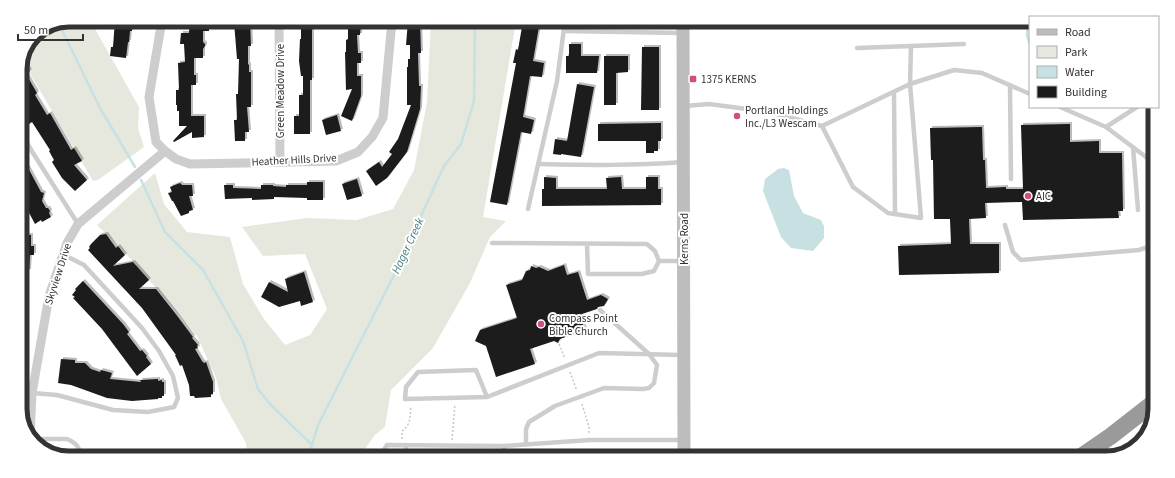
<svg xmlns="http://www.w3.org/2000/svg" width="1175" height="478" viewBox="0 0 1175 478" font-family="'Source Sans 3',sans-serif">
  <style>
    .green { fill: #e7e8dd }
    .water { fill: #c7e1e2 }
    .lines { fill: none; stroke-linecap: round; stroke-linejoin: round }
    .stream { stroke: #c7e1e2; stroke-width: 2.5 }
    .building { fill: #1a1a1a; filter: url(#shadow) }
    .path { stroke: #c7c7c7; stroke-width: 1.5; stroke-dasharray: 2 2; stroke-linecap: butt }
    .lane { stroke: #cdcdcd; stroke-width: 4.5 }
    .street { stroke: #cdcdcd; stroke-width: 9 }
    .secondary { stroke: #bdbdbd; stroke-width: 13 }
    .highway { stroke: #9a9a9a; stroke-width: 17 }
    .poi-dot { fill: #d34c84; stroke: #fff; stroke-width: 1.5 }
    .labels { text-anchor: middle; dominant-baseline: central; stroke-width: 4; stroke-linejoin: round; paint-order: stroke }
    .poi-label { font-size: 11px; fill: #333; stroke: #fff; text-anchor: start }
    .street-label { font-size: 11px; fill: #333; stroke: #fff }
    .water-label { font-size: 12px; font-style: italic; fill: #437e81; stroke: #fff }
    .rim { fill: none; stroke: #333; stroke-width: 5 }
  </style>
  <defs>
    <filter id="shadow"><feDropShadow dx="2" dy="-2" stdDeviation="0" flood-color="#0004"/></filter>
  </defs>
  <rect width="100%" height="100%" fill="#fff"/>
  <g class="green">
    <polygon points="69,20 90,20 139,107 138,128 144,147 98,180 93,181 28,70 23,59 35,34"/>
    <polygon points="431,21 516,21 483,217 506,221 490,237 470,283 433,348 391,390 385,427 375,435 360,456 247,456 246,443 221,399 216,378 197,336 130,258 97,225 155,173 164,204 187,232 230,237 243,284 264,319 285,345 310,335 327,309 305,254 263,256 242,227 307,218 357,220 393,209 414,170 427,102"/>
  </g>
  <polygon class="water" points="784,168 789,170 794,196 803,213 821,220 824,226 824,238 813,251 791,248 781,237 763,191 765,179 778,169"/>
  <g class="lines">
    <g class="stream">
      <polyline points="1028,22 1027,35 1030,45"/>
      <polyline points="59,24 100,108 135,167"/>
      <polyline points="1151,149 1154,151"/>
      <polyline points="141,180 165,232 203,270 243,341 258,389 270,404 312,445"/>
      <polyline points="299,456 308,453 312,445 318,425 393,277 444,166 461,144 474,101 475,21"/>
    </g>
  </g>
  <g class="building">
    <polygon points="115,20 133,20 132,31 130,31 129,42 128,42 126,58 110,56 111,47 113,47"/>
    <polygon points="190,20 209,20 209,31 203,31 203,42 205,44 205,46 203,49 203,58 194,58 194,75 196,75 196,85 191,85 191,116 204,116 204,137 192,138 192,132 174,142 173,141 187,126 179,126 179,111 177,111 177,105 176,105 176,90 179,90 178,63 185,62 184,44 180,44 181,33 189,33"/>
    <polygon points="238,20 250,20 251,46 248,46 248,65 249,64 249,72 251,72 251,107 247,107 249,132 245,132 245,141 235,141 234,120 237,120 236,94 238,94 239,59 237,59 234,22 238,22"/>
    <polygon points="348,21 361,21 360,35 357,35 358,53 361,53 361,63 357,63 357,76 361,76 361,96 352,121 341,116 352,89 346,90 345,52 346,52 346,40 348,39"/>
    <polygon points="408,21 420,21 421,53 418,53 419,86 421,86 420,109 407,152 387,178 376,186 366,171 379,162 382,167 392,154 389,152 398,139 411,105 407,105 407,67 408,67 408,59 410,59 410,45 406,45"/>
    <polygon points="523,21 540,21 533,61 544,63 542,77 530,76 523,117 534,120 531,134 521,132 507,205 490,202 516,63 513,63 516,49 518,50"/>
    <polygon points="301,24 312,24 312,80 310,80 310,134 294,134 294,116 299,116 299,95 303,95 303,76 301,76 299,61 300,39 301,39"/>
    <polygon points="569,44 581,44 581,56 599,56 597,73 566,73 566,56 569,56"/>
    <polygon points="642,47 659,47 659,110 641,110"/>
    <polygon points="604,56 628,56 628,72 616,73 616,105 604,105"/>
    <polygon points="23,60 30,71 26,74 37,93 35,95 47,115 50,113 71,150 74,148 82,161 74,165 87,180 75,191 62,178 52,162 54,160 49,151 50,150 32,122 29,124 24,116 26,115 20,105 20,66"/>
    <polygon points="577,84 594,87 581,157 561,154 561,155 553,154 555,139 567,141"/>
    <polygon points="337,115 341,131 326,135 322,120"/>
    <polygon points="661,123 661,141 658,141 658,151 654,151 654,153 646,153 646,141 598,141 598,124"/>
    <polygon points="1070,124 1070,142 1099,141 1099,153 1122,153 1123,211 1118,211 1119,218 1023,220 1022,202 985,203 986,218 969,219 970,244 999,244 999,273 899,275 898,246 951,244 950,219 934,219 933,160 931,160 930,128 982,127 983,160 985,160 986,188 1006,187 1006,189 1023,189 1021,125"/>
    <polygon points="20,153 41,192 44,193 42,201 46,208 48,208 50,211 49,213 51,217 42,222 41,220 35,224 26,207 24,208 20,201"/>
    <polygon points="544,177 556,178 556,189 607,189 606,178 621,177 622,189 646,189 646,177 658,177 658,189 661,189 661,205 542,206 542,189 544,189"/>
    <polygon points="357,179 362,196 347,200 342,184"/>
    <polygon points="307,182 323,182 323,200 307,200 307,198 274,197 274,199 252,200 252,198 225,199 224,185 233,185 233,188 261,189 261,185 273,185 273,186 286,187 286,185 307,185"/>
    <polygon points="180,183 182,185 192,185 193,196 189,196 193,210 189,211 189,213 181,216 173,201 172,201 168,193 172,192 170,187"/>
    <polygon points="106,234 116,248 118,246 125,255 113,266 133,262 149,280 139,289 156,289 175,313 193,337 192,338 198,345 197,346 198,348 195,349 202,361 204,363 206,362 213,382 213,394 211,394 211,397 195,398 194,396 190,396 189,385 182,365 180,366 175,355 176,355 142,308 88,250 90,248 89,247 91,244 100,235"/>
    <polygon points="31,235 31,246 34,246 34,255 30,255 29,271 20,272 20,236"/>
    <polygon points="564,265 567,275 578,272 587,300 601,295 608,299 604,306 598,307 597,309 579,315 585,330 560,339 558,343 554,341 530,349 535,364 496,377 486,346 475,341 480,330 517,318 506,285 522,280 526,271 530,270 531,266 536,268 539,267 548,271"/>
    <polygon points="304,272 313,302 301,306 300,301 279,307 261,297 269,282 288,292 285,279"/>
    <polygon points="83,281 123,324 129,332 127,334 140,351 142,350 147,356 146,357 151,364 137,376 102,329 73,298 75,297 72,295 76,290 75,289"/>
    <polygon points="61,359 75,360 75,363 85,363 91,369 100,372 101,370 112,373 110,379 141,382 140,380 158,379 158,381 162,380 162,382 164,382 164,396 162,396 162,398 158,398 158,399 132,401 107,398 71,385 58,383"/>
  </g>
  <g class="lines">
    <g class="path">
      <polyline points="559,344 565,359"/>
      <polyline points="570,372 577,391"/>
      <polyline points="582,404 589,427 589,433"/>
      <path d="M402,439V431C411,425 410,416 411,406"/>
      <polyline points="452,440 455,404"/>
      <polyline points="452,456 452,452"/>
      <path d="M984,458C1012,453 1040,450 1067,456"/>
    </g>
    <g class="lane">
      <polyline points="564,31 682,33"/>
      <polyline points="857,48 964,44"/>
      <polyline points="1010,85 1011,179"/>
      <polyline points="894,92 895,214"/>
      <polyline points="685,106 709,104 769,112 822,126 910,84 954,70 982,73 1030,94"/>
      <polyline points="1060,107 1106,127 1146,157 1154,171"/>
      <polyline points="822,126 853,187 888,213 921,218 910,84 911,46"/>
      <polyline points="1106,127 1137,107"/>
      <polyline points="20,131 33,153 78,224"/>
      <polyline points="1133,147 1138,210"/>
      <path d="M538,164C586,165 634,166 682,162"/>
      <polyline points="528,209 557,81 565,21"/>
      <polyline points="1005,225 1013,252 1021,260 1139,250 1154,245"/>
      <polyline points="492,243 647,244 655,251 659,261 654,271 642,274 588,274 587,244"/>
      <polyline points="659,261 683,261"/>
      <polyline points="20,384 34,384"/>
      <polyline points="32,393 57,395 113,410 148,412 174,407 178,398 173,376 159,351 142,328 84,265 62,254"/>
      <polyline points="487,397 476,370 418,372 406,387 405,399 487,397 599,353 682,355"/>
      <path d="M30,439H67C75,442 80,447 80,455"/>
      <polyline points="526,444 526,429 529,422 555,406 604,388 643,389 649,388 654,383 657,365 649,354 600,310"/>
      <polyline points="406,445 407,456"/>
      <polyline points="504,446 589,440 683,440"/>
      <polyline points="380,456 387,445 504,446 504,456"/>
    </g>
    <g class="street">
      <polyline points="162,20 149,97 156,142 165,151 176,159 190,164 336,161 358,152 372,137 383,118 392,21"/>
      <polyline points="279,21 280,162"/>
      <polyline points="30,437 32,393 49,296 67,243 78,224 165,151"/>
    </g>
    <polyline class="secondary" points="683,22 684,457"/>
    <polyline class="highway" points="1079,458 1111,436 1152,404"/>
  </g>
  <g class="poi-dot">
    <rect x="689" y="75" width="8" height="8" rx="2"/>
    <circle cx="737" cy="116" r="4"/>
    <circle cx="1028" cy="196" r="4"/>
    <circle cx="541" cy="324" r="4"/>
  </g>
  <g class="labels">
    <g class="poi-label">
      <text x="701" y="79">1375 KERNS</text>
      <text x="745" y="110">Portland Holdings<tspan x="745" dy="13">Inc./L3 Wescam</tspan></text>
      <text x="1036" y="196">AIC</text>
      <text x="549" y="318">Compass Point<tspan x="549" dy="13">Bible Church</tspan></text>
    </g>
    <g class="street-label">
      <text transform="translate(280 91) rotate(-90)">Green Meadow Drive</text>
      <text transform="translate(294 160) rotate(-3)">Heather Hills Drive</text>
      <text transform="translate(684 239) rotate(-90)">Kerns Road</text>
      <text transform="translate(58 274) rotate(-72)">Skyview Drive</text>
    </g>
    <g class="water-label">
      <text transform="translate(408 246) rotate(-65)">Hager Creek</text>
    </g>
  </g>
  <path d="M0 0H1175V478H0ZM69 27H1106A42 42 0 0 1 1148 69V409A42 42 0 0 1 1106 451H69A42 42 0 0 1 27 409V69A42 42 0 0 1 69 27Z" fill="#fff" fill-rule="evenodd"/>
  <path class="rim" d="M69 27H1106A42 42 0 0 1 1148 69V409A42 42 0 0 1 1106 451H69A42 42 0 0 1 27 409V69A42 42 0 0 1 69 27Z"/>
  <rect x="1029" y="16" width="130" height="92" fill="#ffffff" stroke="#adadad"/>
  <rect x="1037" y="29" width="20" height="6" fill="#bdbdbd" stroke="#adadad"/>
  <text x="1065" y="36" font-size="12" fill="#333333">Road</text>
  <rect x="1037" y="46" width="20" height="12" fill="#e7e8dd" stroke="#adadad"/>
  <text x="1065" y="56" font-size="12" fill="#333333">Park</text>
  <rect x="1037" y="66" width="20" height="12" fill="#c7e1e2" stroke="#adadad"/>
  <text x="1065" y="76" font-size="12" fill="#333333">Water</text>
  <rect x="1037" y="86" width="20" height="12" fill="#1a1a1a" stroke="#adadad"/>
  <text x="1065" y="96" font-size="12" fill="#333333">Building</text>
  <path d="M18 34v6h65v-6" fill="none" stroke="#333333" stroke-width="2"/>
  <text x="24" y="34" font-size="12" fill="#333333" stroke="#ffffff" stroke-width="3" paint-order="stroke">50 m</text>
</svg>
